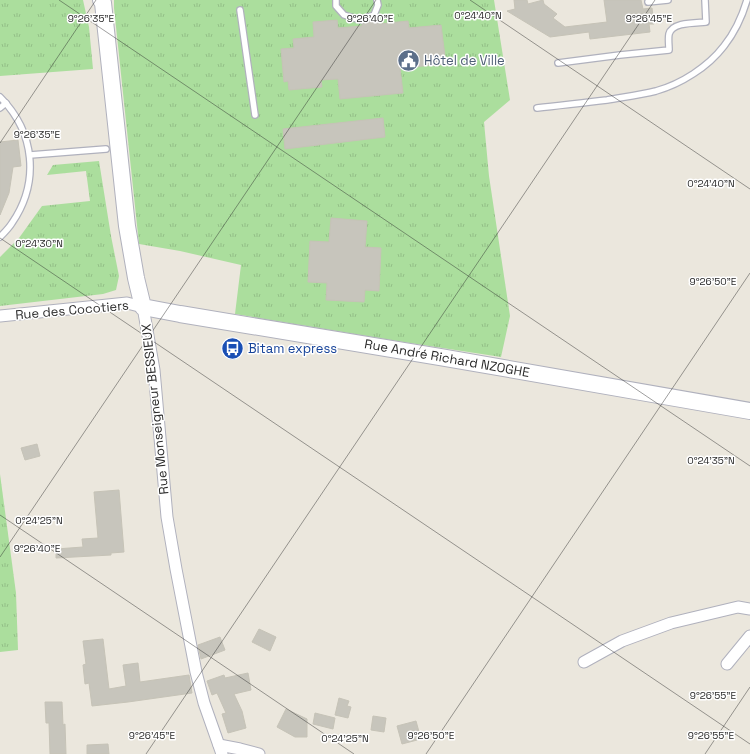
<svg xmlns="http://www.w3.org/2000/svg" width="750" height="754" viewBox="0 0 750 754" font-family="'Space Grotesk',sans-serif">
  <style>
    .grass { fill: url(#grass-tufts) }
    .building { fill: #c7c5bc; stroke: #c6c3b7 }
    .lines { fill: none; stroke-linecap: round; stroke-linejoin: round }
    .lane-casing { stroke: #b0b1bd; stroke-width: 8 }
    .street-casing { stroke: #b0b1bd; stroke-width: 13 }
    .secondary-casing { stroke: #b0b1bd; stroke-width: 18 }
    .lane { stroke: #fff; stroke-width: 5.5 }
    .street { stroke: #fff; stroke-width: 11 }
    .secondary { stroke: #fff; stroke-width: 16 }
    .ticks { fill: none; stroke: #2a2a2a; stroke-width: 1; stroke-opacity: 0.45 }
    .labels { text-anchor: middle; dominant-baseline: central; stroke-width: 3; stroke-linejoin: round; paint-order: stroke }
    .service-label { font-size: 13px; fill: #4e5e75; stroke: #fff; text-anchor: start }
    .street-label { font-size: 13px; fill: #2a2a2a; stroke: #fff }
    .transit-label { font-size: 13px; fill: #164399; stroke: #fff; text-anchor: start }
    .ticks-label { font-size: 10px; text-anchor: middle; fill: #2a2a2a; stroke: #fff; stroke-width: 3; stroke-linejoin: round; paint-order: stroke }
  </style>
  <defs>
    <pattern id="grass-tufts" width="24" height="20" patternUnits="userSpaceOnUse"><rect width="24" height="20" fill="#abde9d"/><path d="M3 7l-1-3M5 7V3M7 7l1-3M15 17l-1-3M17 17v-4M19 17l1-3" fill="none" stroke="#93bf87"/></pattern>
  </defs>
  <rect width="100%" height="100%" fill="#ebe7dd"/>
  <g class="grass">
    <polygon points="0,0 83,0 89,27 93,69 0,76"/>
    <polygon points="114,0 494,0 510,100 484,122 489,176 510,316 501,357 397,341 235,314 241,265 180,251 139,244 114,8"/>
    <polygon points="99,161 111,236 119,276 116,290 103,294 0,306 0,257 19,238 42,206 90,201 86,171 47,175 53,165"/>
    <polygon points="0,474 16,593 18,650 0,652"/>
  </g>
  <g class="building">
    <polygon points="514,0 527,0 528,4 543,0 544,4 557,14 553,18 565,27 607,22 604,0 641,0 643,9 652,8 654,24 649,24 650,32 590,39 589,32 550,37 507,11 515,9"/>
    <polygon points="378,17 379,24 408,21 409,28 441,25 446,64 400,68 403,93 340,99 338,79 321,80 322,87 289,90 288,81 284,82 281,49 294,48 293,39 314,37 313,22 337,20 338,28 362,26 362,24 375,19"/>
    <polygon points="383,118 385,137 285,149 283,129"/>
    <polygon points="18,140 21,166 13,167 9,193 0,215 0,142"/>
    <polygon points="331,218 367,221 365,247 381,248 379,291 365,290 364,302 326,300 327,283 308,282 310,241 329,242"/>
    <polygon points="37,444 40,456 25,460 21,448"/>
    <polygon points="119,490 124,552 111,553 111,555 56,558 56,549 83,547 82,539 98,538 94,492"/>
    <polygon points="259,629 276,637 270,651 252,642"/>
    <polygon points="220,637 225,650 201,659 198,645"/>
    <polygon points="103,639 109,689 126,686 123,665 138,663 140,682 189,675 192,693 128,702 92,706 89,683 85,684 83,665 86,664 83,641"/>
    <polygon points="248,673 251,690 234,694 242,711 246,728 228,733 222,714 226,713 217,693 212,695 207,681 224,675 225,678"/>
    <polygon points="339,698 349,701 347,706 351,707 348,718 335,715"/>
    <polygon points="45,702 62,702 63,725 65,724 66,754 50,754 49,723 46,723"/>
    <polygon points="286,709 307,719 307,737 295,737 277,727"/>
    <polygon points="315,713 335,718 333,729 313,724"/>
    <polygon points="373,716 386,718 384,732 371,730"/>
    <polygon points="416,721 421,739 402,744 397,726"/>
    <polygon points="108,744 109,754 87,754 87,745"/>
  </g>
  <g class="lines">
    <defs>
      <g id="lane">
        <polyline points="336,0 336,6 344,15 360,20 374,15 378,5 377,0"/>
        <polyline points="648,2 668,0"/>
        <polyline points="240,10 255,115"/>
        <path d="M558,63L620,55L669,50C669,45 668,39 669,34C672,22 695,23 706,22L705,0"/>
        <path d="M0,97C35,132 40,182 12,223C9,228 4,233 0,237"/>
        <polyline points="0,108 6,103"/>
        <path d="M537,108C561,105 584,103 607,100C624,97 640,95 656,91C681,84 708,67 724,46C735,32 742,17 747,0"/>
        <polyline points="30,155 106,149"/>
      </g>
      <g id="street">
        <polyline points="0,316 127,303 143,307 154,370 167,517 176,569 196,672 204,703 222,754"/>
        <polyline points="584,662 622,641 671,623 738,607 750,609"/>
        <polyline points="727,664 750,636"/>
        <polyline points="219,745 240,749 259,754"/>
      </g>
      <polyline id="secondary" points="101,0 103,3 104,12 127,226 136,278 143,307 180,314 440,357 750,411"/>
    </defs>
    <use href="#lane" class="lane-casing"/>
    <use href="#street" class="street-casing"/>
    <use href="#secondary" class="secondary-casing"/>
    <use href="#lane" class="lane"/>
    <use href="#street" class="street"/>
    <use href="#secondary" class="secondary"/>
  </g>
  <path class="ticks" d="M59,0L750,466M470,0L750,189M0,143L96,0M0,238L750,744M0,515L354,754M0,557L376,0M146,754L655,0M426,754L750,273M705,754L750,687"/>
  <defs>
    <symbol id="civic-disc" viewBox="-11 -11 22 22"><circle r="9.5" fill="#5c6f8a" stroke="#fff"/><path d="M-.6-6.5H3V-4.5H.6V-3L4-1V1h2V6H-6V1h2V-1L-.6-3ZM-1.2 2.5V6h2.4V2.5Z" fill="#fff"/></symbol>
    <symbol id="bus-disc" viewBox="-11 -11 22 22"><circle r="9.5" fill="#1a4fb4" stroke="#fff"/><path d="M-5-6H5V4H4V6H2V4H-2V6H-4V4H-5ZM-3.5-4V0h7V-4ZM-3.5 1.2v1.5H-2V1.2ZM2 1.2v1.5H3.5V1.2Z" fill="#fff"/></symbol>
  </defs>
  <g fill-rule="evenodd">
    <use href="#civic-disc" x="396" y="48" width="25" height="25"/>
    <use href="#bus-disc" x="220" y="336" width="25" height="25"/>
  </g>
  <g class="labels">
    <g class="service-label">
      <text x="424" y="60">Hôtel de Ville</text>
    </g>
    <g class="street-label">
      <text transform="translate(72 310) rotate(-5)">Rue des Cocotiers</text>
      <text transform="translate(447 358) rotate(10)">Rue André Richard NZOGHE</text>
      <text transform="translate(155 409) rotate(-96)">Rue Monseigneur BESSIEUX</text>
    </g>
    <g class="transit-label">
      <text x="248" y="348">Bitam express</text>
    </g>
  </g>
  <g class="ticks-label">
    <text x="478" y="19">0°24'40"N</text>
    <text x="370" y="22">9°26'40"E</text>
    <text x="649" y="22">9°26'45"E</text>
    <text x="91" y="22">9°26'35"E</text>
    <text x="37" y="138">9°26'35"E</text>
    <text x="711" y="187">0°24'40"N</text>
    <text x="39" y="247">0°24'30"N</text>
    <text x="713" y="285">9°26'50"E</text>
    <text x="711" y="464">0°24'35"N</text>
    <text x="39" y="524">0°24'25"N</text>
    <text x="37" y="552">9°26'40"E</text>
    <text x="713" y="699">9°26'55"E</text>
    <text x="152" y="739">9°26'45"E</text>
    <text x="431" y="739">9°26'50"E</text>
    <text x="711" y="739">9°26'55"E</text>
    <text x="345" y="742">0°24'25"N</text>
  </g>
</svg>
